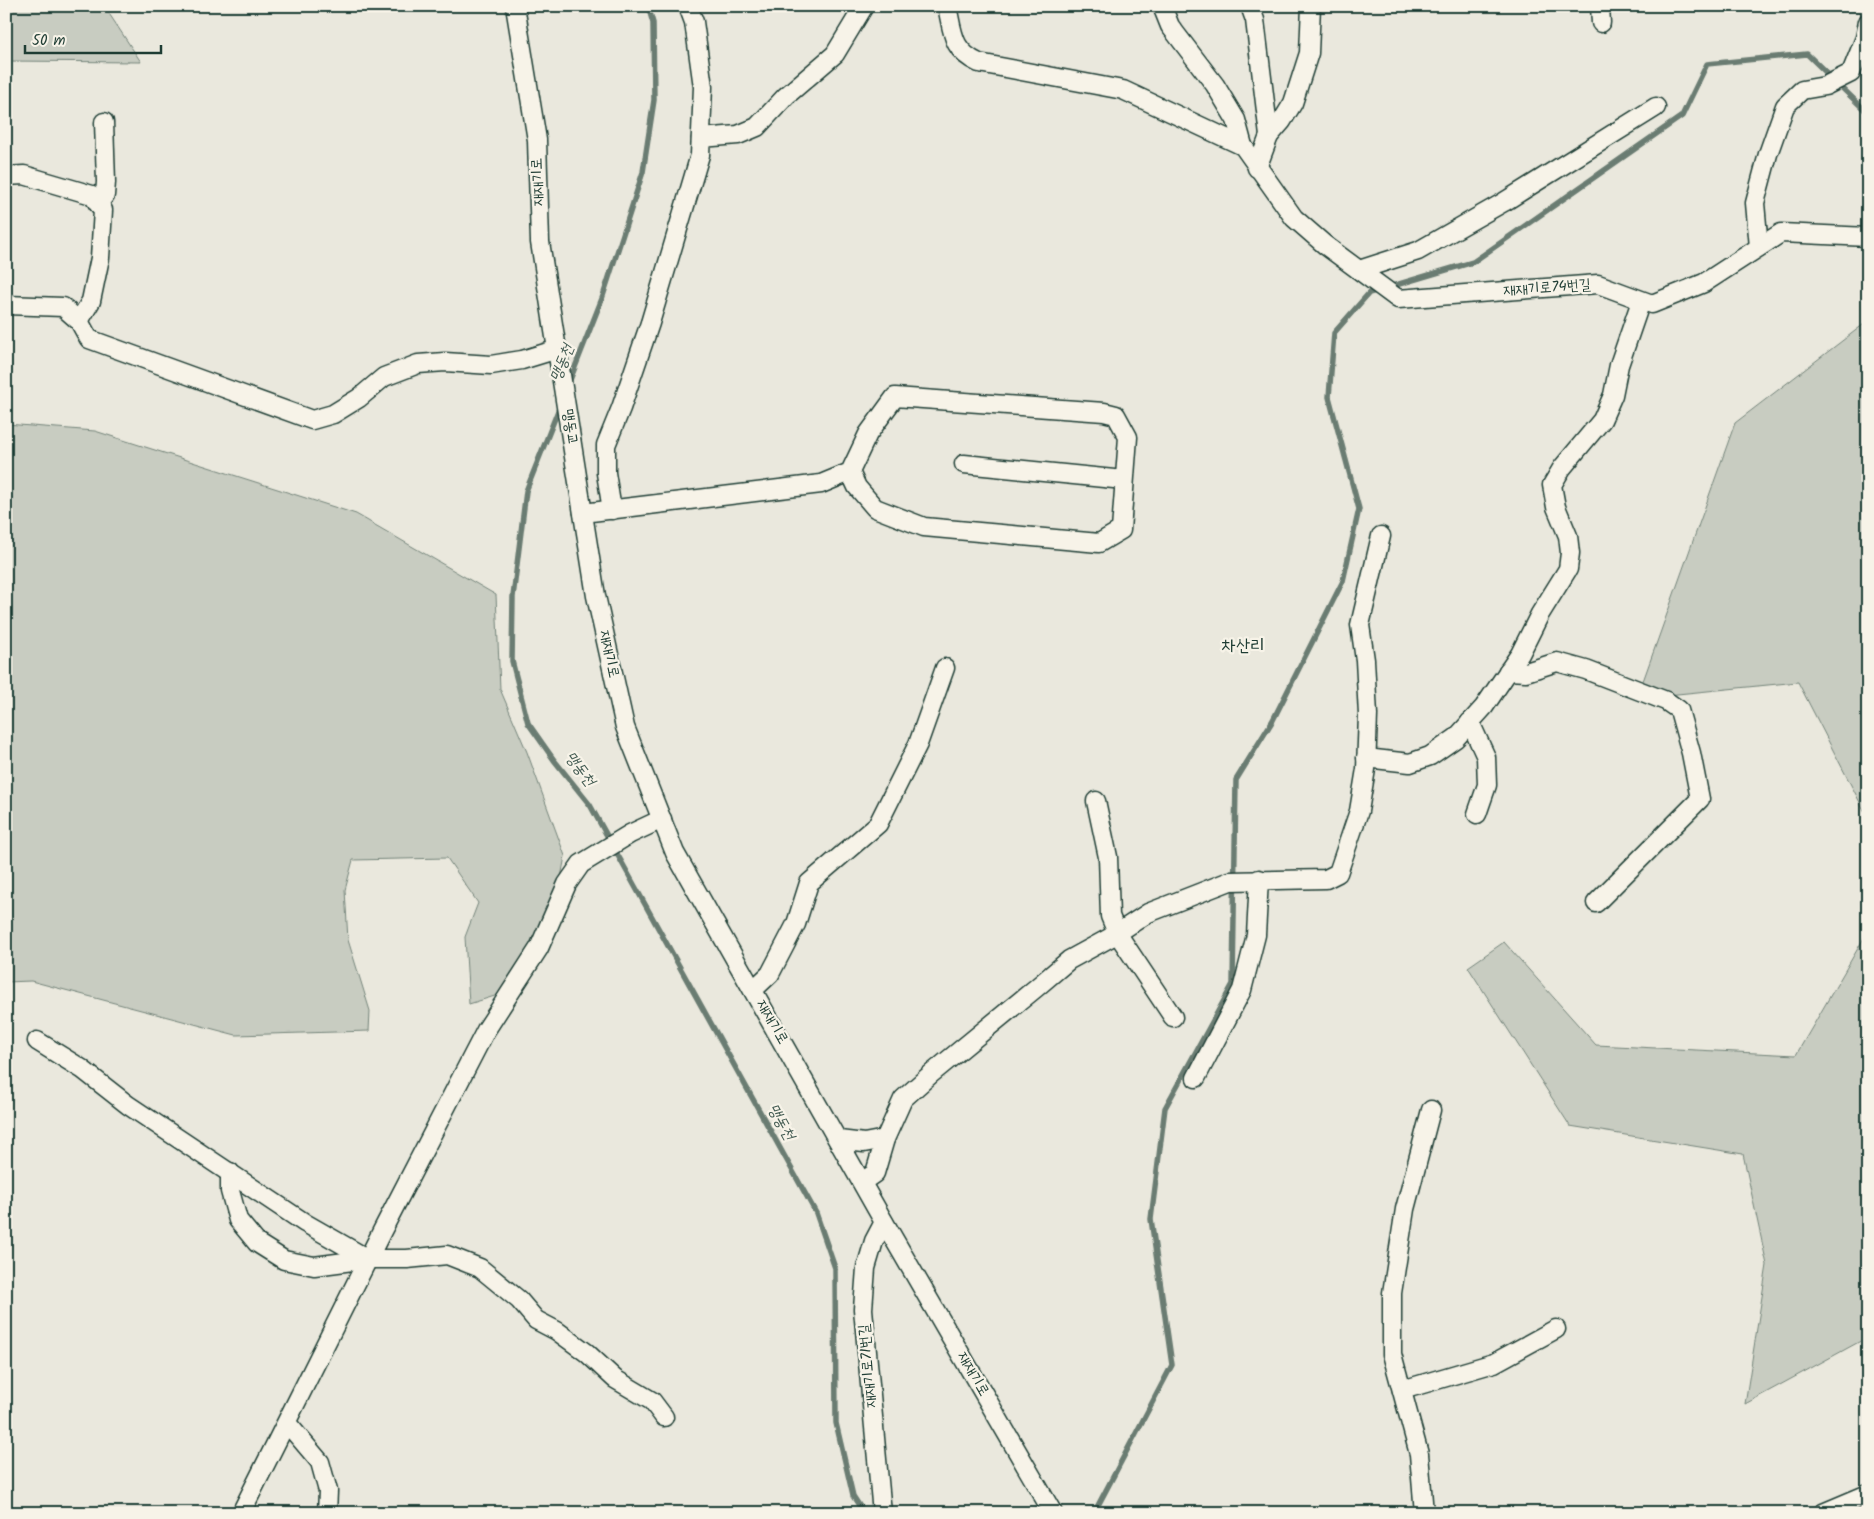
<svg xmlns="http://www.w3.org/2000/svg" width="1874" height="1519" viewBox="0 0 1874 1519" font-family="Kalam,'Poor Story',sans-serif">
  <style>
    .green { fill: #c8ccc1; stroke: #74847a }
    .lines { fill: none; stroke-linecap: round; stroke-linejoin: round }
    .stream { stroke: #6a7c72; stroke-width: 5.5 }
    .minor-casing { stroke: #1f3d34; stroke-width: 21 }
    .minor { stroke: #f7f3e8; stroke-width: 18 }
    .labels { text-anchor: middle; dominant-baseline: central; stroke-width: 4.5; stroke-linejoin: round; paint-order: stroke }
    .street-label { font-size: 15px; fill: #1f3d34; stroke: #f7f3e8 }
    .water-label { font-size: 16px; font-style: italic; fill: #445c53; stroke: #f7f3e8 }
    .quarter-label { font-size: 18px; fill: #1f3d34; stroke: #f7f3e8 }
  </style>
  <rect width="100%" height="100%" fill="#eae8dd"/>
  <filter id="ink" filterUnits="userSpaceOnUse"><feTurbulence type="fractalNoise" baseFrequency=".02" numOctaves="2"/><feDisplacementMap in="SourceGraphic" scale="10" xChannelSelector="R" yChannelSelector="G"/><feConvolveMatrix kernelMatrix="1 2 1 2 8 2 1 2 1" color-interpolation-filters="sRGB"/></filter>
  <g filter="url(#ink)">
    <g class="green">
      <polygon points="6,6 104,6 141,62 6,61"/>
      <polygon points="1868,321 1868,818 1798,682 1637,698 1735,423"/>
      <polygon points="6,424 95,431 356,514 496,595 500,689 527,752 565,856 555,910 498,995 469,1004 465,937 478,903 447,858 353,860 345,890 348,940 370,1011 369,1031 236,1035 31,981 6,982"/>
      <polygon points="1868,931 1868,1337 1745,1404 1767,1265 1743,1154 1570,1126 1468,967 1504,942 1596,1045 1796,1055"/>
    </g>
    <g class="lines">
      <g class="stream">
        <polyline points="568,385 603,296 643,172 654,100 653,23 648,6"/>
        <polyline points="561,403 526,491 513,597 512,661 528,723 554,760 590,805 816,1213 835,1268 836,1423 853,1496 864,1513"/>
        <polyline points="1094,1513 1172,1365 1151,1219 1165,1108 1233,984 1236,780 1273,720 1343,581 1359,509 1329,397 1334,333 1369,293 1473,262 1682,116 1707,64 1807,54 1868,113"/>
      </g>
      <defs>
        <g id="minor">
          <polyline points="515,6 537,140 540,242 596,596 625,727 675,853 884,1222 1053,1513"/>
          <path d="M947,6C953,33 952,51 979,63L1123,90L1243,146L1294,218L1325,245L1398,299L1598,284L1652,304L1704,283L1781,233L1868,237"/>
          <polyline points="1162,6 1170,26 1215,85 1236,120 1243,146"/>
          <polyline points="1250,6 1255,20 1269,136 1257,168"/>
          <polyline points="1600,6 1601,23"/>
          <polyline points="1269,136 1282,121 1293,103 1309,53 1311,6"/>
          <polyline points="701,138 738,135 757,127 786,96 835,54 864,6"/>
          <polyline points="6,176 24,175 92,195 103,210 100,258 91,301 79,321"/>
          <polyline points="98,204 105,195 106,182 104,122"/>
          <polyline points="1759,247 1755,203 1768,154 1785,106 1802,90 1825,86 1851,73 1865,38 1868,22"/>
          <polyline points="1359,270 1418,251 1504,202 1656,107"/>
          <polyline points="6,305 63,307 79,321 89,339 312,420 333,414 359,398 384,377 418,364 445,362 491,365 522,360 558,349"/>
          <polyline points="964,464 1124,480"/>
          <polyline points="612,510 606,473 606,445 621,408 650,323 700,155 703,87 694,22 688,6"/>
          <polyline points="583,513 821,484 850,472 868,434 895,397 1104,412 1116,415 1128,437 1121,530 1099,543 924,527 875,508 857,487 850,472"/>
          <polyline points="1508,671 1526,672 1557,662 1586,670 1666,701 1679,710 1691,753 1700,799 1596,903"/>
          <polyline points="1470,722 1486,757 1487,785 1477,814"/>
          <polyline points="1366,758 1410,763 1430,756 1456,738 1484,707 1520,654 1540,614 1568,569 1570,553 1568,536 1556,507 1552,485 1562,468 1602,420 1613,395 1619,365 1641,301"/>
          <polyline points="1096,801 1108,857 1110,916 1117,933 1173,1017"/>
          <polyline points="753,990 770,974 796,924 809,883 878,824 918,744 945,668"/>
          <polyline points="37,1041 82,1069 128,1105 305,1223 368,1259"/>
          <polyline points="1196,1078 1242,990 1256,935 1259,879"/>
          <polyline points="839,1140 864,1143 885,1139"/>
          <polyline points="230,1172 230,1191 238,1220 257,1243 284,1260 314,1266 368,1259 407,1259 447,1255 480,1268 519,1300 536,1320 557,1331 587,1353 615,1379 652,1401 664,1417"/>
          <polyline points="862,1182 875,1173 885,1139 903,1099 931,1074 1036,988 1069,960 1113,936 1148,913 1230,881 1326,879 1338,873 1359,811 1366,769 1368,715 1365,660 1360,625 1381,536"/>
          <polyline points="1402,1390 1494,1363 1556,1329"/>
          <polyline points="287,1423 320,1462 328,1491 327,1513"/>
          <polyline points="241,1513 382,1231 486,1030 539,948 567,884 581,864 630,834 662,819"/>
          <polyline points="882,1513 863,1309 866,1268 874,1241 884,1222"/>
          <polyline points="1424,1513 1419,1454 1392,1354 1392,1293 1405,1209 1431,1110"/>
          <polyline points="1823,1513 1868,1494"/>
        </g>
      </defs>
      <use href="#minor" class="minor-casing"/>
      <use href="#minor" class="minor"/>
    </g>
  </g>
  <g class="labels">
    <g class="street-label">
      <text transform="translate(538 182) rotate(-92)">재재기로</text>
      <text transform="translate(1547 288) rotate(-4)">재재기로74번길</text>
      <text transform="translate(570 427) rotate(81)">맹동교</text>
      <text transform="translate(609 654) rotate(78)">재재기로</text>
      <text transform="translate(772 1022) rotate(60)">재재기로</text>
      <text transform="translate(868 1366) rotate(-95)">재재기로71번길</text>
      <text transform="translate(973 1374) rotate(60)">재재기로</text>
    </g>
    <g class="water-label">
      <text transform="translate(562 363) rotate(-68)">맹동천</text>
      <text transform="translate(580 769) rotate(53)">맹동천</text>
      <text transform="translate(781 1122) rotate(61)">맹동천</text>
    </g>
    <g class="quarter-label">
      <text x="1243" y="646">차산리</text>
    </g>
  </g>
  <rect width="1874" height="1519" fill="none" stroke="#f7f3e8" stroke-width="25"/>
  <rect x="12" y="12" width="1849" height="1494" fill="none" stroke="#1f3d34" stroke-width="2" filter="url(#ink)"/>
  <path d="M25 45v8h136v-8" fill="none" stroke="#1f3d34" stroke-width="2.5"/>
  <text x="32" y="45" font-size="15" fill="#1f3d34" stroke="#f7f3e8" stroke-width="4" paint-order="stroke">50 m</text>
</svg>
